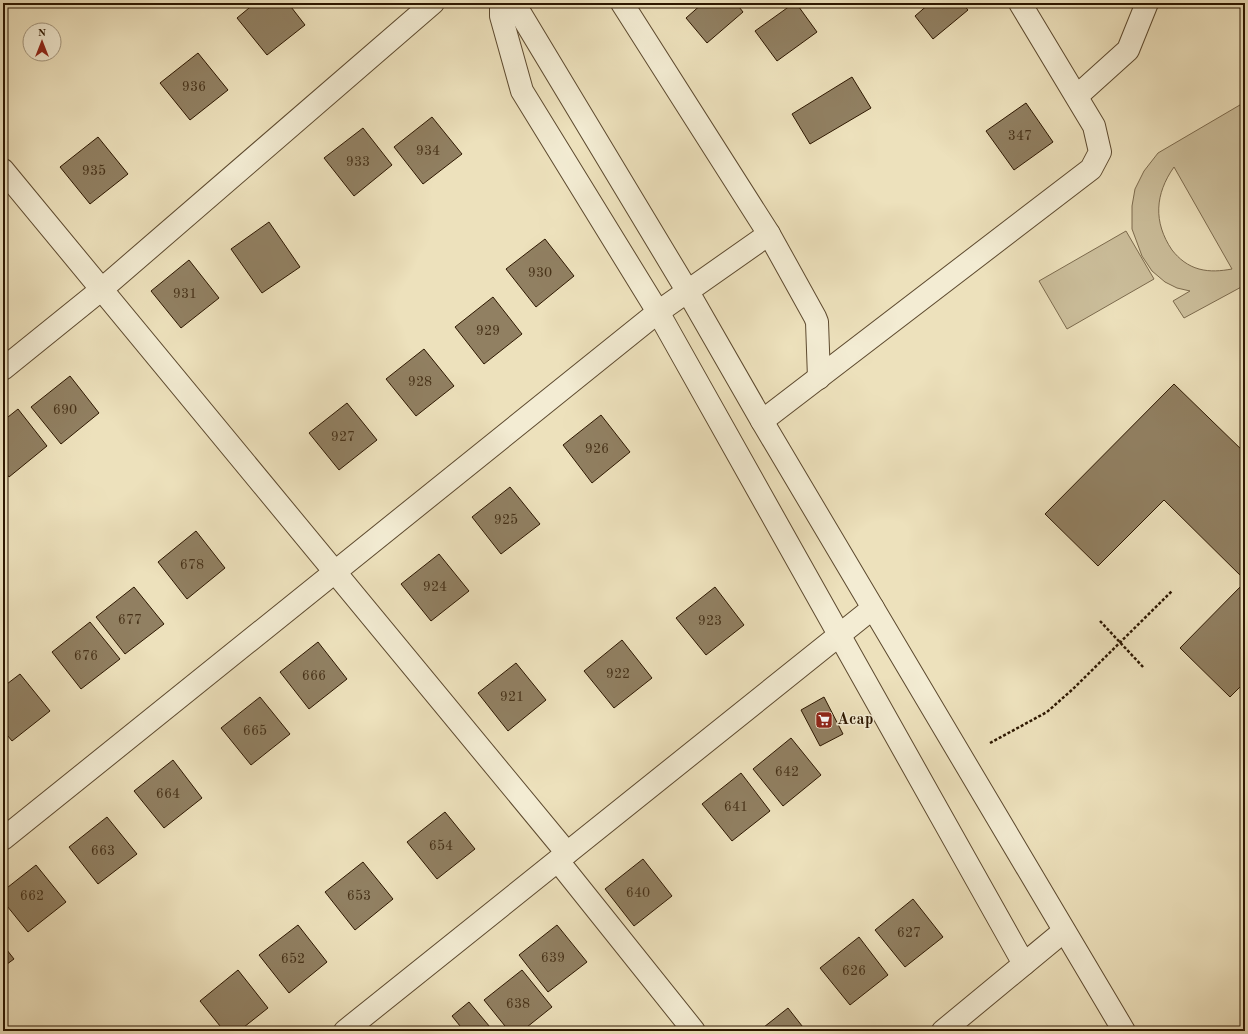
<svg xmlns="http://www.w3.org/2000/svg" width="1248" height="1034" viewBox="0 0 1248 1034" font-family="'Old Standard TT',serif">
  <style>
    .green { fill: #ccbf9c; stroke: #7c6b4e; fill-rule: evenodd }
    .building { fill: #918062; stroke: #2d1700 }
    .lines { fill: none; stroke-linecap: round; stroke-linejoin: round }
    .minor-casing { stroke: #5d4a2f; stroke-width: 24 }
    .path { stroke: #2d1700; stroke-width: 2.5; stroke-dasharray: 3 2; stroke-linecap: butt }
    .minor { stroke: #f3ecd3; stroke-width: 22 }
    .labels { text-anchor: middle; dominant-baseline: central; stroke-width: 3; stroke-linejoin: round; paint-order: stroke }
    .number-label { font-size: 14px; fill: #463118 }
    .poi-label { font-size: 16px; font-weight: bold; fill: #2d1700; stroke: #f3ecd3; text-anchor: start }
  </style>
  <rect width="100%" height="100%" fill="#ede1bc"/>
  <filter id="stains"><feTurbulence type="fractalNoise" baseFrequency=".005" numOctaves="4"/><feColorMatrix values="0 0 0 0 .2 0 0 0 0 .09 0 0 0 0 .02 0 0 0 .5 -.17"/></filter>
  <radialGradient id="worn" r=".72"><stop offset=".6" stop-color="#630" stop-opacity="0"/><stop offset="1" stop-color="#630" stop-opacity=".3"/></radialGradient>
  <g class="green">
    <path d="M1245,102V285L1184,318L1173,301L1190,291L1177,288L1165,282L1152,271L1142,256L1132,229V206L1135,189L1144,171L1158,153ZM1174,167L1232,269C1221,271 1210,272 1199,269C1188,266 1179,259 1172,250C1153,222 1155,194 1174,167Z"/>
    <polygon points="1126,231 1154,279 1067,329 1039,281"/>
  </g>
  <g class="building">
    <polygon points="255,3 288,3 305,25 267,55 237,18"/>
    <polygon points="703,3 736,3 743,12 707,43 686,18"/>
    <polygon points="794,3 796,3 817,32 777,61 755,31"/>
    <polygon points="930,3 962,3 968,10 933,39 915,16"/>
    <polygon points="198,53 228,90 190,120 160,83"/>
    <polygon points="852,77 871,108 810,144 792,114"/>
    <polygon points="1026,103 1053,142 1014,170 986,131"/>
    <polygon points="432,117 462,154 423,184 394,147"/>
    <polygon points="363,128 392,165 354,196 324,158"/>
    <polygon points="98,137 128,174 90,204 60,167"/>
    <polygon points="269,222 300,267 262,293 231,249"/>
    <polygon points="545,239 574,276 536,307 506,269"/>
    <polygon points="189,260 219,298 181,328 151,291"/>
    <polygon points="493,297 522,334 484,364 455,327"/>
    <polygon points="424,349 454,386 416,416 386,379"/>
    <polygon points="70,376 99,413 61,444 31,407"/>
    <polygon points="1174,384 1244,452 1245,451 1245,580 1164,500 1098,566 1045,514"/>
    <polygon points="347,403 377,440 339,470 309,433"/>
    <polygon points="18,409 47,446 9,477 3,469 3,421"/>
    <polygon points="601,415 630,452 592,483 563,445"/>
    <polygon points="510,487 540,524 501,554 472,517"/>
    <polygon points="196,531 225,568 187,599 158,562"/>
    <polygon points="439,554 469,591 431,621 401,584"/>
    <polygon points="1245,582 1245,682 1230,697 1180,648"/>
    <polygon points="134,587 164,624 125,654 96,617"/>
    <polygon points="715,587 744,625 706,655 676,618"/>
    <polygon points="90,622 120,659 81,689 52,652"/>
    <polygon points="622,640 652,678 614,708 584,671"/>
    <polygon points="318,642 347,679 309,709 280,672"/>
    <polygon points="516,663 546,700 508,731 478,693"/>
    <polygon points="20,674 50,711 12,741 3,730 3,687"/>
    <polygon points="260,697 290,734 251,765 221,728"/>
    <polygon points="824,697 843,734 820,746 801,710"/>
    <polygon points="791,738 821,775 783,806 753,769"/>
    <polygon points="173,760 202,798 164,828 134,791"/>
    <polygon points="741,773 770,811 732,841 702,804"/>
    <polygon points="445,812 475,849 437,879 407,842"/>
    <polygon points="107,817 137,854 98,884 69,847"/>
    <polygon points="643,859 672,896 634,926 605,889"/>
    <polygon points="363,862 393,899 355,930 325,892"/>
    <polygon points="36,865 66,902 28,932 3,901 3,891"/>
    <polygon points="913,899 943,937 905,967 875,930"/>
    <polygon points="298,925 327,962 289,993 259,955"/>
    <polygon points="557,925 587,962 548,992 519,955"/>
    <polygon points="859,937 888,975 850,1005 820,968"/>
    <polygon points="3,945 14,959 3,967"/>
    <polygon points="238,970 268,1008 239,1031 224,1031 200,1001"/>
    <polygon points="522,970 552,1007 522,1031 509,1031 484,1000"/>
    <polygon points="469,1002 490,1027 485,1031 464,1031 452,1016"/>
    <polygon points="788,1008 806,1031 759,1031"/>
  </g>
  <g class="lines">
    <defs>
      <g id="minor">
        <polyline points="501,3 501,16 522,91 658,312 1024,964"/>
        <polyline points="514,3 688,292 762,421 1124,1031"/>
        <polyline points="622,3 769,234 815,317 817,322 819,378"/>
        <polyline points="1077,96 1128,50 1147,3"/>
        <polyline points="3,170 567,853"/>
        <polyline points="3,369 102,289 433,3"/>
        <polyline points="762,421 1091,169 1100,152 1094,126 1020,3"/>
        <polyline points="3,839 658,312 769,234"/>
        <polyline points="558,861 694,1031"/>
        <polyline points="345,1031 873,608"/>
        <polyline points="943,1031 1064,931"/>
      </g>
    </defs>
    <use href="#minor" class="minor-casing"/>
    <g class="path">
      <polyline points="1100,621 1144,668"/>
      <polyline points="990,743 1047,712 1073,689 1172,591"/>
    </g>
    <use href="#minor" class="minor"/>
  </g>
  <defs>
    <symbol id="supermarket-square" viewBox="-11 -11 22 22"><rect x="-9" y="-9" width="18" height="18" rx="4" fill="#8f2418" stroke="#f3ecd3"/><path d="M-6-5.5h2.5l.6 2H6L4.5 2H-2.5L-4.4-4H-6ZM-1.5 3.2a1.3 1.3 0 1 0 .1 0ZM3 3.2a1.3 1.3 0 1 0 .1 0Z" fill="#fff"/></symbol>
  </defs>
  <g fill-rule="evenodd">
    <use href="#supermarket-square" x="814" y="710" width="20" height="20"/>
  </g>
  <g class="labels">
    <g class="number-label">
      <text x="194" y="87">936</text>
      <text x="1020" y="136">347</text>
      <text x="428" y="151">934</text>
      <text x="358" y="162">933</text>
      <text x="94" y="171">935</text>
      <text x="540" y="273">930</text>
      <text x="185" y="294">931</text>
      <text x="488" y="331">929</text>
      <text x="420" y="382">928</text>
      <text x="65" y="410">690</text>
      <text x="343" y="437">927</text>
      <text x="597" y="449">926</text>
      <text x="506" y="520">925</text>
      <text x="192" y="565">678</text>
      <text x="435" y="587">924</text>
      <text x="130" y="620">677</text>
      <text x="710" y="621">923</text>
      <text x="86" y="656">676</text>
      <text x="618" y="674">922</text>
      <text x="314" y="676">666</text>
      <text x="512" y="697">921</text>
      <text x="255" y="731">665</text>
      <text x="787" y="772">642</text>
      <text x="168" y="794">664</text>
      <text x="736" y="807">641</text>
      <text x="441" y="846">654</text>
      <text x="103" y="851">663</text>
      <text x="638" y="893">640</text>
      <text x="32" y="896">662</text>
      <text x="359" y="896">653</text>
      <text x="909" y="933">627</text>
      <text x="553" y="958">639</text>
      <text x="293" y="959">652</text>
      <text x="854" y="971">626</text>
      <text x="518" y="1004">638</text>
    </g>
    <g class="poi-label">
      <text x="837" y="720">Асар</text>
    </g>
  </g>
  <rect width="1248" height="1034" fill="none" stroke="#ede1bc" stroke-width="16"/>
  <rect x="4" y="4" width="1240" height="1026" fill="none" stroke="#2d1700" stroke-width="2"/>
  <rect x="8" y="8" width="1232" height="1018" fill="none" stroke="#2d1700"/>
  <g transform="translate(42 42)"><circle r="19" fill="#f3ecd3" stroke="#a4977f"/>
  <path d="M0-3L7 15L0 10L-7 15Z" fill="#8f2418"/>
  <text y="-6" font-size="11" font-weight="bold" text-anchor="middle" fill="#2d1700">N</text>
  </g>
  <rect width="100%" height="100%" filter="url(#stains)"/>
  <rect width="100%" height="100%" fill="url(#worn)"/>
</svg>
